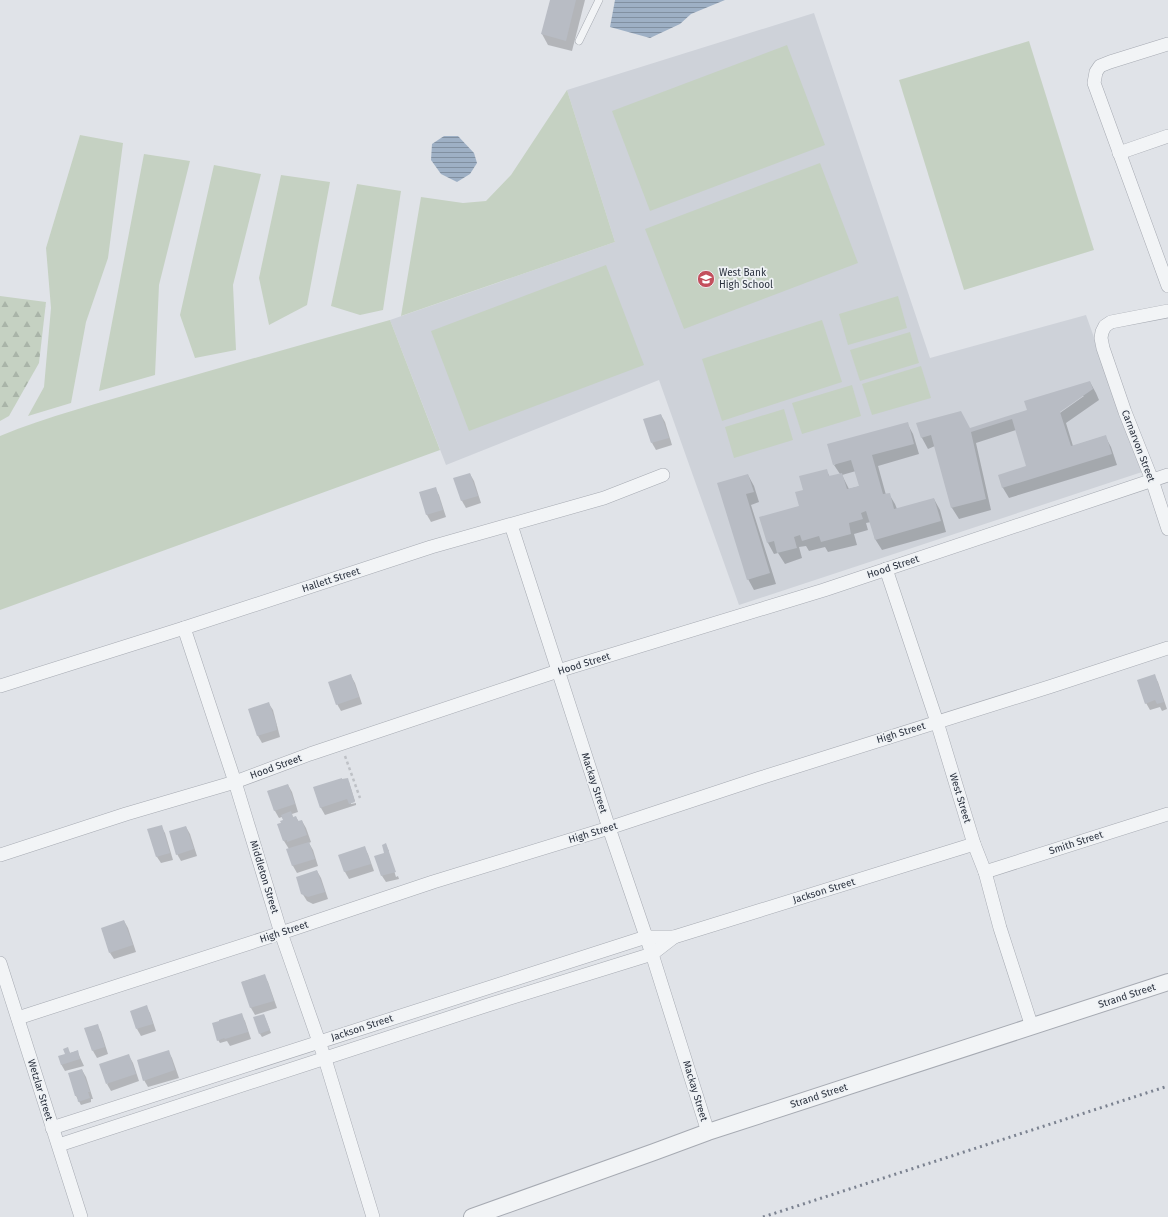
<svg xmlns="http://www.w3.org/2000/svg" width="1168" height="1217" viewBox="0 0 1168 1217" font-family="'Fira Sans',sans-serif">
  <style>
    .built { fill: #ced2d9 }
    .green { fill: #c5d1c2 }
    .forest { fill: url(#forest-firs) }
    .water { fill: url(#water-rules) }
    .shadow { fill: #0003; fill-rule: evenodd }
    .building { fill: #b8bcc4 }
    .lines { fill: none; stroke-linecap: round; stroke-linejoin: round }
    .service-casing { stroke: #a6aab2; stroke-width: 8 }
    .minor-casing { stroke: #a6aab2; stroke-width: 14 }
    .tertiary-casing { stroke: #a6aab2; stroke-width: 18 }
    .path { stroke: #bec1c6; stroke-width: 2.5; stroke-dasharray: 3 3; stroke-linecap: butt }
    .service { stroke: #f2f4f6; stroke-width: 7 }
    .minor { stroke: #f2f4f6; stroke-width: 13 }
    .tertiary { stroke: #f2f4f6; stroke-width: 16 }
    .rail { stroke: #7b8290; stroke-width: 3; stroke-dasharray: 2 4; stroke-linecap: butt }
    .labels { text-anchor: middle; dominant-baseline: central; stroke-width: 3.5; stroke-linejoin: round; paint-order: stroke }
    .poi-label { font-size: 10px; fill: #2a313e; stroke: #eff2f5; text-anchor: start }
    .street-label { font-size: 10px; fill: #2a313e; stroke: #eff2f5 }
  </style>
  <defs>
    <pattern id="forest-firs" width="22" height="20" patternUnits="userSpaceOnUse"><rect width="22" height="20" fill="#c5d1c2"/><path d="M5 1l3.5 6h-7zM16 11l3.5 6h-7z" fill="#a9b4a8"/></pattern>
    <pattern id="water-rules" width="6" height="5" patternUnits="userSpaceOnUse"><rect width="6" height="5" fill="#9eb0c5"/><path d="M0 2.5h6" fill="none" stroke="#8190a1"/></pattern>
  </defs>
  <rect width="100%" height="100%" fill="#e0e3e8"/>
  <polygon class="built" points="814,13 930,358 1086,315 1142,472 739,605 659,380 446,465 390,320 615,242 567,90"/>
  <g class="green">
    <polygon points="1029,41 1094,250 964,290 899,80"/>
    <polygon points="787,45 825,145 650,211 612,111"/>
    <polygon points="567,90 615,242 401,316 421,197 463,203 486,201 511,175"/>
    <polygon points="80,135 123,143 108,258 86,322 71,403 28,416 44,387 51,308 46,248"/>
    <polygon points="144,154 190,161 159,285 155,375 99,391"/>
    <polygon points="820,163 858,263 684,329 645,229"/>
    <polygon points="214,165 261,174 233,285 236,350 195,358 180,315"/>
    <polygon points="281,175 330,182 307,305 269,325 259,278"/>
    <polygon points="357,184 401,191 383,310 360,315 331,306"/>
    <polygon points="606,265 644,365 469,431 431,331"/>
    <polygon points="898,296 907,328 848,345 839,314"/>
    <path d="M390,320L440,450L0,610V436C48,416 100,403 150,388C230,365 310,342 390,320Z"/>
    <polygon points="822,320 842,382 722,421 702,359"/>
    <polygon points="910,332 919,363 860,381 850,350"/>
    <polygon points="921,366 931,398 872,415 862,384"/>
    <polygon points="852,385 861,416 802,434 792,403"/>
    <polygon points="784,409 793,440 734,458 725,427"/>
  </g>
  <polygon class="forest" points="0,296 46,302 39,363 9,416 0,421"/>
  <g class="water">
    <polygon points="615,0 725,0 691,14 680,24 650,38 610,27"/>
    <polygon points="444,136 458,136 474,153 477,163 470,174 457,182 441,174 431,160 432,144"/>
  </g>
  <g class="shadow">
    <polygon points="551,0 585,0 572,51 548,45 542,34"/>
    <path d="M1090,382L1096,393L1099,400L1066,423L1073,446L1105,436L1111,447L1117,465L1009,498L1003,488L999,476L1028,467L1016,430L976,443L991,510L959,519L952,508L935,446L928,449L922,438L918,424L970,429L1028,411ZM1080,396H1084L1057,415L1056,414Z"/>
    <polygon points="661,415 665,422 672,445 656,450 652,443"/>
    <path d="M907,423L913,434L919,454L878,466L886,495L889,494L895,504L897,509L934,499L940,510L946,532L882,550L875,539L871,522L866,523L868,530L854,534L857,545L828,552L825,547L809,551L806,546L799,547L802,558L785,564L778,553L774,554L768,543L761,518L801,506L804,491L826,470L830,477L840,474L834,465ZM856,471L860,486L849,489L842,475Z"/>
    <polygon points="470,474 474,481 481,503 466,508 462,501 455,479"/>
    <polygon points="748,475 754,486 759,502 751,505 776,584 754,590 748,579 718,484"/>
    <polygon points="435,488 439,495 446,517 431,522 427,515 420,493"/>
    <polygon points="1154,675 1158,682 1167,709 1162,711 1160,707 1150,710 1146,703"/>
    <polygon points="351,676 355,683 362,704 341,711 337,704"/>
    <polygon points="269,704 273,710 280,737 262,743 258,736 249,710"/>
    <polygon points="349,782 355,801 351,802 351,804 356,803 356,805 325,815 321,808 314,788"/>
    <polygon points="288,785 292,792 298,812 292,814 293,818 296,817 299,822 302,821 306,828 311,842 309,843 313,850 318,866 297,873 293,866 287,850 289,849 284,841 278,824 282,823 284,821 282,817 279,818 275,811 268,791"/>
    <polygon points="161,826 165,833 173,860 161,863 157,857"/>
    <polygon points="186,827 190,834 197,856 181,861 177,854"/>
    <polygon points="386,845 389,851 388,851 396,877 398,876 399,879 386,882 382,876 386,853"/>
    <polygon points="364,847 368,854 374,871 349,879 345,872 340,856"/>
    <polygon points="317,871 321,878 328,899 313,904 307,901 302,893"/>
    <polygon points="124,921 128,928 136,952 114,959 110,953"/>
    <polygon points="264,975 268,982 277,1008 255,1015 251,1008 242,982"/>
    <polygon points="146,1006 150,1013 156,1031 141,1036 137,1029"/>
    <polygon points="241,1014 245,1021 251,1039 230,1046 227,1041 220,1043 218,1040"/>
    <polygon points="264,1015 271,1033 262,1037 260,1034"/>
    <polygon points="97,1025 101,1032 108,1054 97,1058 93,1051 85,1029"/>
    <polygon points="67,1048 70,1053 77,1051 84,1066 65,1071 61,1064 66,1055"/>
    <polygon points="168,1051 172,1058 179,1078 148,1087 144,1080"/>
    <polygon points="129,1056 133,1063 139,1081 111,1091 107,1084"/>
    <polygon points="82,1070 86,1077 93,1099 91,1099 91,1102 81,1105 76,1096"/>
  </g>
  <g class="building">
    <polygon points="550,0 576,0 566,41 541,34"/>
    <polygon points="1090,381 1093,389 1060,412 1071,446 1106,435 1112,454 1002,488 998,475 1026,466 1012,419 971,432 986,499 951,508 931,435 921,438 916,423 961,411 970,428 1027,410 1024,401"/>
    <polygon points="661,414 669,438 651,443 643,419"/>
    <polygon points="908,422 914,444 872,455 883,494 890,493 894,509 934,498 941,521 875,540 866,511 861,513 863,519 849,523 851,534 821,542 819,536 802,541 800,535 794,537 797,548 777,553 774,541 767,543 759,517 799,506 795,492 803,490 799,476 827,469 829,476 842,473 847,489 859,486 851,460 833,465 827,444"/>
    <polygon points="470,473 478,496 461,501 453,478"/>
    <polygon points="748,474 754,492 746,494 770,573 747,580 717,483"/>
    <polygon points="436,487 443,510 426,515 419,492"/>
    <polygon points="351,674 359,697 336,705 328,682"/>
    <polygon points="1155,674 1164,702 1157,704 1155,700 1145,704 1137,680"/>
    <polygon points="269,702 277,726 276,726 277,730 257,736 248,709"/>
    <polygon points="342,778 342,779 348,778 355,802 349,804 347,799 320,808 313,787"/>
    <polygon points="288,784 295,804 274,811 267,791"/>
    <polygon points="291,811 293,817 296,816 298,821 302,820 307,835 287,842 287,840 283,841 277,824 281,823 280,821 283,820 281,815"/>
    <polygon points="162,825 170,853 156,857 147,829"/>
    <polygon points="186,826 194,849 176,855 169,831"/>
    <polygon points="309,842 315,859 292,866 286,849"/>
    <polygon points="386,843 396,872 381,876 374,856 384,853 382,845"/>
    <polygon points="365,846 371,864 344,872 338,855"/>
    <polygon points="317,870 325,892 308,897 301,894 296,877"/>
    <polygon points="124,920 133,945 109,953 101,928"/>
    <polygon points="265,974 274,1001 250,1008 241,982"/>
    <polygon points="147,1005 153,1024 136,1029 130,1011"/>
    <polygon points="242,1013 248,1032 225,1039 224,1038 217,1041 212,1023 219,1021 219,1020"/>
    <polygon points="264,1014 270,1030 259,1034 253,1017"/>
    <polygon points="98,1024 105,1047 92,1051 84,1028"/>
    <polygon points="68,1047 70,1053 78,1050 80,1059 61,1065 58,1056 65,1054 63,1049"/>
    <polygon points="169,1050 175,1070 143,1081 137,1060"/>
    <polygon points="129,1054 136,1074 106,1084 99,1064"/>
    <polygon points="82,1069 90,1092 88,1092 90,1098 78,1102 77,1096 75,1096 68,1073"/>
  </g>
  <g class="lines">
    <defs>
      <polyline id="service" points="579,41 599,0"/>
      <g id="minor">
        <polyline points="1168,44 1110,62 1100,66 1096,72 1094,83 1168,286"/>
        <polyline points="1119,153 1168,136"/>
        <polyline points="1168,311 1111,322 1105,326 1102,332 1101,338 1103,348 1125,412 1152,480 1168,529"/>
        <polyline points="511,525 609,828 652,954 708,1132"/>
        <polyline points="886,569 937,722 974,844 985,872 1000,928 1032,1027"/>
        <polyline points="184,628 235,782 281,933 325,1059 373,1217"/>
        <polyline points="0,686 184,628 431,547 604,498 663,475"/>
        <polyline points="0,855 126,814 235,782 310,754 558,671 824,590 1168,475"/>
        <polyline points="985,872 1168,814"/>
        <polyline points="0,963 81,1217"/>
        <polyline points="18,1018 281,933 433,882 609,828 760,778 1052,686 1168,648"/>
        <polyline points="52,1128 646,937 674,937 974,844"/>
        <polyline points="59,1145 488,1005 652,954 674,937"/>
      </g>
      <polyline id="tertiary" points="472,1217 654,1152 708,1132 1168,982"/>
    </defs>
    <use href="#service" class="service-casing"/>
    <use href="#minor" class="minor-casing"/>
    <use href="#tertiary" class="tertiary-casing"/>
    <polyline class="path" points="345,756 360,798"/>
    <use href="#service" class="service"/>
    <use href="#minor" class="minor"/>
    <use href="#tertiary" class="tertiary"/>
    <polyline class="rail" points="763,1217 1168,1086"/>
  </g>
  <defs>
    <symbol id="school-disc" viewBox="-11 -11 22 22"><circle r="9.5" fill="#c34f5d" stroke="#eff2f5"/><path d="M0-5L7-2L0 1L-7-2ZM-4 1L0 2.5L4 1V4Q0 6-4 4Z" fill="#fff"/></symbol>
  </defs>
  <g fill-rule="evenodd">
    <use href="#school-disc" x="696" y="269" width="20" height="20"/>
  </g>
  <g class="labels">
    <g class="poi-label">
      <text x="719" y="273">West Bank<tspan x="719" dy="12">High School</tspan></text>
    </g>
    <g class="street-label">
      <text transform="translate(1138 446) rotate(69)">Carnarvon Street</text>
      <text transform="translate(893 567) rotate(-18)">Hood Street</text>
      <text transform="translate(331 580) rotate(-18)">Hallett Street</text>
      <text transform="translate(584 664) rotate(-17)">Hood Street</text>
      <text transform="translate(901 733) rotate(-17)">High Street</text>
      <text transform="translate(276 767) rotate(-20)">Hood Street</text>
      <text transform="translate(594 783) rotate(72)">Mackay Street</text>
      <text transform="translate(960 798) rotate(73)">West Street</text>
      <text transform="translate(593 833) rotate(-17)">High Street</text>
      <text transform="translate(1076 843) rotate(-18)">Smith Street</text>
      <text transform="translate(264 877) rotate(73)">Middleton Street</text>
      <text transform="translate(824 891) rotate(-17)">Jackson Street</text>
      <text transform="translate(284 932) rotate(-18)">High Street</text>
      <text transform="translate(1127 996) rotate(-18)">Strand Street</text>
      <text transform="translate(362 1028) rotate(-18)">Jackson Street</text>
      <text transform="translate(40 1090) rotate(73)">Wetzlar Street</text>
      <text transform="translate(695 1091) rotate(73)">Mackay Street</text>
      <text transform="translate(819 1096) rotate(-18)">Strand Street</text>
    </g>
  </g>
</svg>
